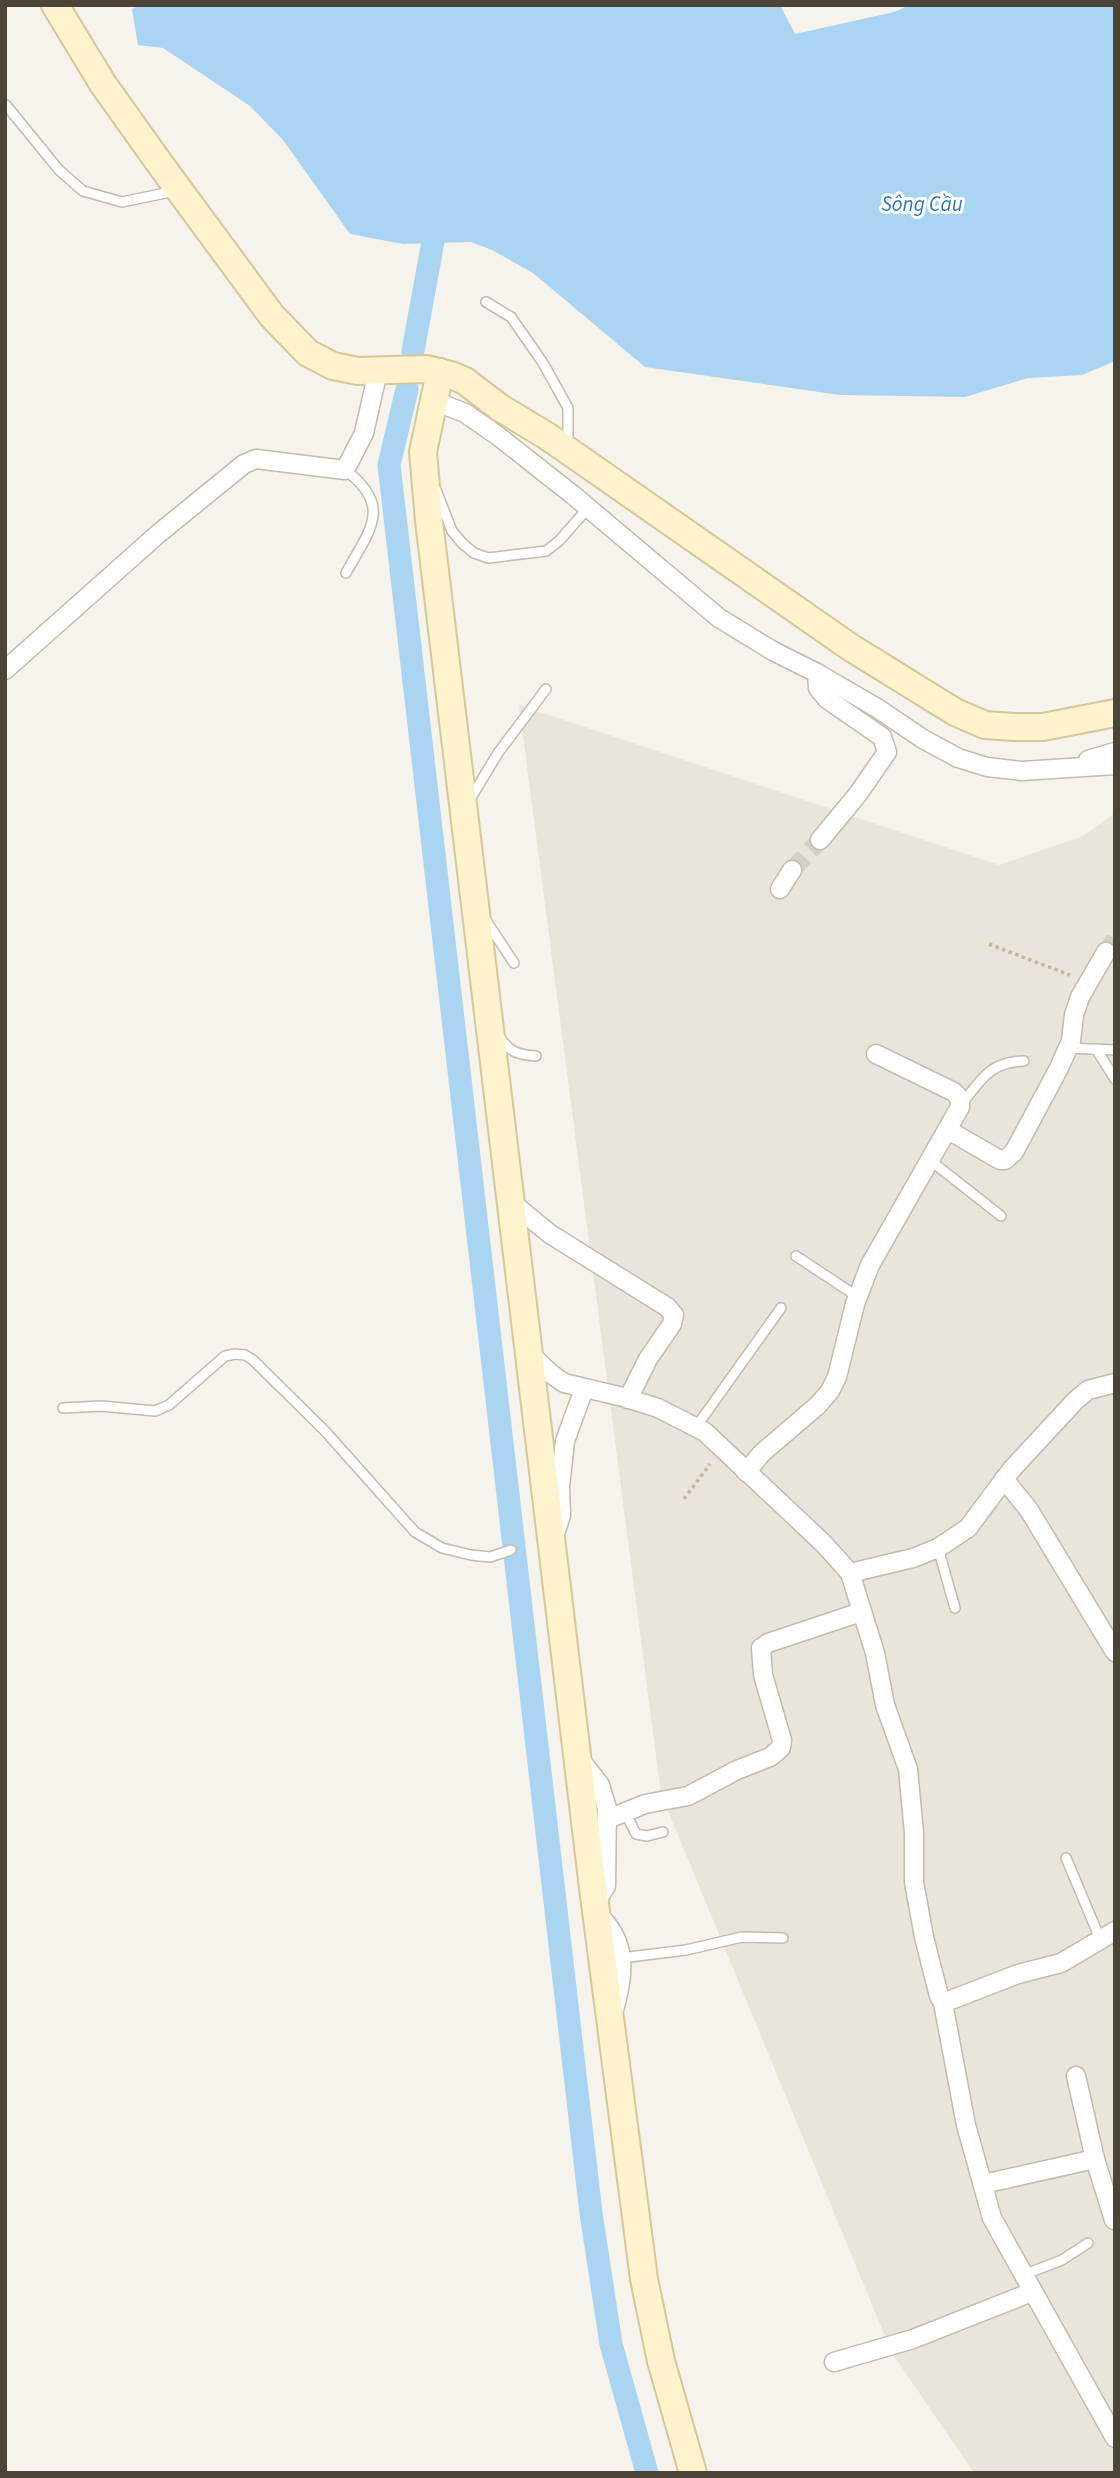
<svg xmlns="http://www.w3.org/2000/svg" width="1120" height="2478" viewBox="0 0 1120 2478" font-family="'Source Sans 3',sans-serif">
  <style>
    .residential { fill: #eae5da }
    .water { fill: #a9d4f2 }
    .lines { fill: none; stroke-linecap: round; stroke-linejoin: round }
    .canal { stroke: #a9d4f2; stroke-width: 23 }
    .street-tunnel { stroke: #d4d0c8; stroke-width: 18; stroke-dasharray: 18 9; stroke-linecap: butt }
    .lane-casing { stroke: #c2bbae; stroke-width: 12 }
    .street-casing { stroke: #c2bbae; stroke-width: 21 }
    .secondary-casing { stroke: #d6c79b; stroke-width: 30 }
    .path { stroke: #c4b79f; stroke-width: 3.5; stroke-dasharray: 3.5 3.5; stroke-linecap: butt }
    .lane { stroke: #fff; stroke-width: 9 }
    .street { stroke: #fff; stroke-width: 18 }
    .secondary { stroke: #fff3cd; stroke-width: 26 }
    .labels { text-anchor: middle; dominant-baseline: central; stroke-width: 6; stroke-linejoin: round; paint-order: stroke }
    .water-label { font-size: 21px; font-style: italic; fill: #2e7ab2; stroke: #fff }
  </style>
  <rect width="100%" height="100%" fill="#f6f3ec"/>
  <polygon class="residential" points="519,705 999,865 1083,836 1115,813 1115,2473 974,2473 892,2353 661,1794"/>
  <polygon class="water" points="141,5 780,5 795,34 894,12 910,5 1115,5 1115,361 1082,375 1028,378 965,397 840,395 645,367 533,273 492,250 471,242 403,244 350,234 283,140 250,106 163,48 138,45 132,9"/>
  <g class="lines">
    <g class="canal">
      <polyline points="413,351 438,214"/>
      <polyline points="407,389 389,465 591,2213 611,2344 647,2473"/>
    </g>
    <g class="street-tunnel">
      <polyline points="792,870 820,840"/>
      <polyline points="1106,952 1115,939"/>
    </g>
    <defs>
      <g id="lane">
        <polyline points="6,105 59,170 83,191 122,202 175,191"/>
        <polyline points="486,302 511,317 543,363 568,408 568,445"/>
        <path d="M345,470C394,506 369,531 346,573"/>
        <polyline points="436,490 452,531 463,544 474,553 488,558 546,551 559,541 588,508"/>
        <polyline points="469,801 498,753 546,689"/>
        <polyline points="485,919 514,963"/>
        <path d="M500,1037C508,1052 520,1055 536,1056"/>
        <polyline points="1067,1048 1115,1050"/>
        <polyline points="1096,1049 1115,1079"/>
        <path d="M961,1105C981,1080 989,1062 1024,1061"/>
        <polyline points="931,1161 1001,1216"/>
        <polyline points="796,1256 858,1297"/>
        <polyline points="63,1408 101,1406 155,1411 169,1405 225,1356 235,1354 245,1355 253,1360 325,1431 415,1532 442,1548 471,1555 490,1557 511,1550"/>
        <polyline points="696,1427 781,1308"/>
        <polyline points="938,1548 955,1608"/>
        <polyline points="625,1812 636,1834 647,1836 663,1832"/>
        <polyline points="1066,1858 1101,1941"/>
        <polyline points="621,1958 686,1950 742,1937 783,1938"/>
        <polyline points="1023,2275 1062,2260 1088,2243"/>
      </g>
      <g id="street">
        <polyline points="434,401 465,413 498,436 573,495 719,618 773,651 817,673 877,708 923,739 958,758 987,767 1022,771 1115,765"/>
        <polyline points="5,670 158,534 244,464 256,459 345,470 364,433 378,371"/>
        <polyline points="817,673 818,688 827,699 882,737 887,752 858,794 820,840"/>
        <polyline points="1088,760 1115,752"/>
        <polyline points="780,889 792,870"/>
        <polyline points="948,1130 1000,1160 1005,1160 1014,1152 1059,1068 1071,1041 1074,1015 1080,997 1106,952"/>
        <polyline points="512,1203 550,1234 667,1307 674,1315 672,1324 648,1359 628,1399"/>
        <polyline points="529,1353 550,1373 564,1383 623,1397 658,1408 705,1432 824,1544 850,1573 913,1558 938,1548 968,1528 1012,1469 1075,1401 1088,1390 1115,1383"/>
        <polyline points="746,1472 762,1453 818,1405 830,1391 837,1377 855,1304 870,1265 960,1107 960,1099 954,1092 876,1054"/>
        <polyline points="1004,1479 1029,1510 1115,1652"/>
        <polyline points="556,1531 561,1515 560,1487 565,1441 584,1389"/>
        <polyline points="850,1573 875,1653 885,1705 908,1769 914,1833 914,1882 924,1937 939,1996 943,2003"/>
        <polyline points="579,1758 600,1785 607,1808 606,1886 595,1903"/>
        <polyline points="608,1819 645,1804 688,1796 737,1770 770,1757 781,1748 782,1740 763,1675 761,1648 768,1643 861,1612"/>
        <path d="M597,1914C629,1942 624,1976 613,2013"/>
        <polyline points="1115,1931 1061,1963 1018,1974 943,2003 966,2125 992,2218 1115,2438"/>
        <polyline points="1076,2076 1095,2159 1114,2220"/>
        <polyline points="983,2184 1095,2159"/>
        <polyline points="834,2362 913,2339 1032,2292"/>
      </g>
      <g id="secondary">
        <polyline points="55,5 103,84 160,164 272,316 308,353 333,366 358,371 427,369 451,375 465,381 499,407 547,436 850,647 955,712 985,725 1014,727 1043,727 1115,713"/>
        <polyline points="440,372 423,452 429,521 593,1888 637,2225 644,2279 661,2361 693,2473"/>
      </g>
    </defs>
    <use href="#lane" class="lane-casing"/>
    <use href="#street" class="street-casing"/>
    <use href="#secondary" class="secondary-casing"/>
    <g class="path">
      <polyline points="989,944 1070,975"/>
      <polyline points="684,1499 710,1464"/>
    </g>
    <use href="#lane" class="lane"/>
    <use href="#street" class="street"/>
    <use href="#secondary" class="secondary"/>
  </g>
  <g class="labels">
    <g class="water-label">
      <text x="922" y="204">Sông Cầu</text>
    </g>
  </g>
  <rect width="1120" height="2478" fill="none" stroke="#4b4439" stroke-width="14"/>
</svg>
